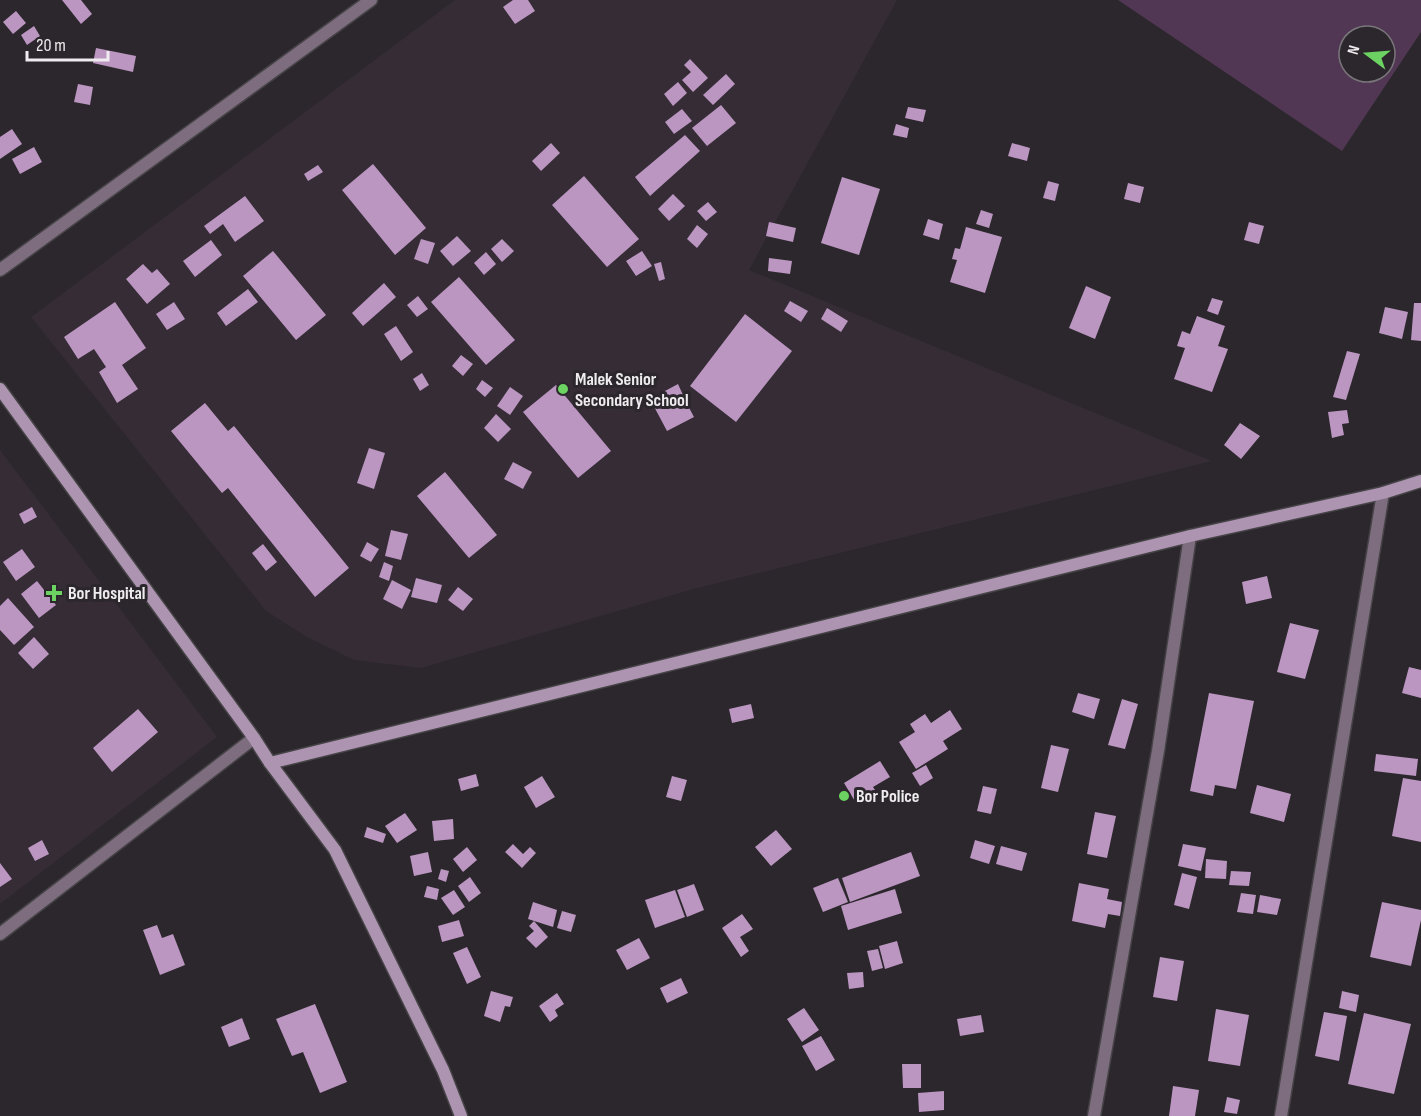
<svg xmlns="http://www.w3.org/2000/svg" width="1421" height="1116" viewBox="0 0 1421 1116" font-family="'Sofia Sans Condensed',sans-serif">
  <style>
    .built { fill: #352c36 }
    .green { fill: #513754; fill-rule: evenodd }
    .building { fill: #bb96c1 }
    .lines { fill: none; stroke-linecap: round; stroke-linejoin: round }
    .street-casing { stroke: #464347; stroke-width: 15 }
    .secondary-casing { stroke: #464347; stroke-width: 15 }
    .street { stroke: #7d6d7f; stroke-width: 12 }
    .secondary { stroke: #ad94b1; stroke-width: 12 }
    .poi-dot { fill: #6cd362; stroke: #2b272c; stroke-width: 2 }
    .labels { text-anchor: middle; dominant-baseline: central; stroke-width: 6; stroke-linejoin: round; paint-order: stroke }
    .poi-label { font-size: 18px; font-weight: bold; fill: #efecef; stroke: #2b272c; text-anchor: start }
  </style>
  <rect width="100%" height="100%" fill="#2b272c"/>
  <g class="built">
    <polygon points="455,0 897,0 749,270 1212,461 694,589 421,668 354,660 305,636 266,611 31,317"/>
    <polygon points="0,450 217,737 0,904"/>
  </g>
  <path class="green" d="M1118,0H1421V32L1342,151ZM1349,36H1385V72H1349Z"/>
  <g class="building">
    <polygon points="62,0 81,0 92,14 81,24"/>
    <polygon points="513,0 528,0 535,11 515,24 503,7"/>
    <polygon points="16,11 26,23 13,34 3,22"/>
    <polygon points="34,26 40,36 27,45 21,35"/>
    <polygon points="96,48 136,56 133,72 93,63"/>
    <polygon points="690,59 708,78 693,92 682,80 691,72 684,65"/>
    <polygon points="726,74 735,84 713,105 703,95"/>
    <polygon points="678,82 687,93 673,106 664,94"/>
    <polygon points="78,84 93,87 90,105 74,102"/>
    <polygon points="721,105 736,123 707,146 692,128"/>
    <polygon points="908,107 926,110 923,122 905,118"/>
    <polygon points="682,109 692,121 674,134 665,122"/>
    <polygon points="896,124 909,128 907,138 893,135"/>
    <polygon points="12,129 22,144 0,159 0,137"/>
    <polygon points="685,135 700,151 650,196 635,177"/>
    <polygon points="551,143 560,153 541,171 532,161"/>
    <polygon points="1012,143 1030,148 1027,161 1008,156"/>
    <polygon points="34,147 42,162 20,174 12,159"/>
    <polygon points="373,164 426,228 395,255 342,190"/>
    <polygon points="318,165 323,172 308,181 304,174"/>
    <polygon points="584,176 639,239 607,267 552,205"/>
    <polygon points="842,177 880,189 859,255 821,243"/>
    <polygon points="1048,181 1059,184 1055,201 1043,198"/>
    <polygon points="1128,183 1144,187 1140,203 1124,199"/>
    <polygon points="673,194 685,206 669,221 658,209"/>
    <polygon points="245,196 264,221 235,242 223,224 210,234 204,226"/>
    <polygon points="708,202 717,212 706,221 697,211"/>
    <polygon points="981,210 993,214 989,228 976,224"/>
    <polygon points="928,219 943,224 939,240 923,235"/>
    <polygon points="769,222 796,228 793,242 766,236"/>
    <polygon points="1249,222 1264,226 1259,244 1244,240"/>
    <polygon points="697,225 708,234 697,248 687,239"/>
    <polygon points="966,227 1002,237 985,293 950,282 957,260 952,259 955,248 960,249"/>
    <polygon points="457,236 471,251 453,266 440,251"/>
    <polygon points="421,239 435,243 428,264 414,259"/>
    <polygon points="502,239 514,251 502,262 491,249"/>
    <polygon points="211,240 222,255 195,277 183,261"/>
    <polygon points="273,251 326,315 296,340 243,276"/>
    <polygon points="642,251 652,266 636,276 626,261"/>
    <polygon points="486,252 496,264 484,275 474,263"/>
    <polygon points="769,258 792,261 790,274 768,271"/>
    <polygon points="661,262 665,279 659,281 654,264"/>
    <polygon points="143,264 152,273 157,269 170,284 147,304 126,279"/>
    <polygon points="459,277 515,340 486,365 431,302"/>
    <polygon points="384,283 396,297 363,326 352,313"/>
    <polygon points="1086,286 1111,297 1095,339 1069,328"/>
    <polygon points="248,289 258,302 226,326 217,313"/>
    <polygon points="418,296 428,309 417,317 407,305"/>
    <polygon points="1212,298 1223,301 1218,315 1207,311"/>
    <polygon points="790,301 808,311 801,322 784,311"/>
    <polygon points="115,302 146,348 122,365 138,389 117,403 99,372 106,367 94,349 78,359 64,337"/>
    <polygon points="174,302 185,319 167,330 156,314"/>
    <polygon points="1414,303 1421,303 1421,341 1411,340"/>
    <polygon points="1385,307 1408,312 1402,339 1379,333"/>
    <polygon points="827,308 848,321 841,332 821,319"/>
    <polygon points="745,314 792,351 736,422 690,386"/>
    <polygon points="1197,316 1225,326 1218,346 1228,349 1212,392 1174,379 1185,348 1177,346 1182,331 1190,334"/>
    <polygon points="396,326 413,352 401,361 384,334"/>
    <polygon points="1347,351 1360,354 1346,400 1333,397"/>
    <polygon points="461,355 473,364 463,376 452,366"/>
    <polygon points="422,373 429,385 420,391 413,379"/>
    <polygon points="482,380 493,388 485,397 476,389"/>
    <polygon points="678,384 683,395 669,402 673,408 686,402 694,417 667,431 650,399"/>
    <polygon points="556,385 611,451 578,478 523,412"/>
    <polygon points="510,387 523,396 510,415 497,406"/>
    <polygon points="205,403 228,431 234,426 349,568 315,597 228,488 222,493 171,431"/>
    <polygon points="1347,410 1349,423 1342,424 1344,435 1332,438 1328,412"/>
    <polygon points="496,414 511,429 498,442 484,428"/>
    <polygon points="1240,423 1260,436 1241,459 1224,445"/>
    <polygon points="369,448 385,453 374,489 357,483"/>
    <polygon points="513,462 532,472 523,489 504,479"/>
    <polygon points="445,472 497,535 469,558 417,496"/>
    <polygon points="32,507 37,517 24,524 19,514"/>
    <polygon points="391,530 408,534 401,560 385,556"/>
    <polygon points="367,542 379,549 371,562 360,556"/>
    <polygon points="263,544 277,562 266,571 252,553"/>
    <polygon points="22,549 35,567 16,581 3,562"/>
    <polygon points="384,562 393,566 389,581 379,577"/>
    <polygon points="1267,576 1272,598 1246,604 1242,582"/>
    <polygon points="416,578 442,585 437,603 411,597"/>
    <polygon points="392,580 411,590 402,609 383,599"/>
    <polygon points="37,581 56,605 39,618 21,594"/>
    <polygon points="458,587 473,599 463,611 448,600"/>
    <polygon points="8,598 34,627 14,645 0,630 0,606"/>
    <polygon points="1290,623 1319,630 1305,679 1277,672"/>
    <polygon points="34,637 49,654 33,669 18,653"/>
    <polygon points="1409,667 1421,670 1421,698 1402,693"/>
    <polygon points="1078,693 1100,699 1094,719 1072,712"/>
    <polygon points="1209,693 1254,701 1236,789 1215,785 1213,796 1190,791"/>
    <polygon points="1122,699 1138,704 1125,749 1108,745"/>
    <polygon points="751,704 754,718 732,723 729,709"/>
    <polygon points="138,709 158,732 112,772 93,748"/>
    <polygon points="950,710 962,729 943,741 948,749 916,769 899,742 915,732 910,724 925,714 931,723"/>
    <polygon points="1051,745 1069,749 1058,792 1041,788"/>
    <polygon points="1376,754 1418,759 1416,776 1374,771"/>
    <polygon points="880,761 890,777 873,787 875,790 856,803 844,783"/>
    <polygon points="926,765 933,778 920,786 912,773"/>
    <polygon points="476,774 479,786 461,791 458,779"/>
    <polygon points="542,776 555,797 536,808 524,787"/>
    <polygon points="672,776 687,780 681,801 666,797"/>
    <polygon points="1403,778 1421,781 1421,842 1392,836"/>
    <polygon points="1257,785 1291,794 1284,822 1250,813"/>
    <polygon points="983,786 997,789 991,814 977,811"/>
    <polygon points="1095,812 1116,816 1107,858 1087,854"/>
    <polygon points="405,813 417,830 397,843 385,826"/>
    <polygon points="453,819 454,839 434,841 432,821"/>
    <polygon points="367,827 386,834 383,843 364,837"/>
    <polygon points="776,830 792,849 771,866 755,847"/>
    <polygon points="42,840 49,854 35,861 28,848"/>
    <polygon points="975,840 995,846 989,864 970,858"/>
    <polygon points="513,844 523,854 530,847 536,853 522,868 505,852"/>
    <polygon points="1183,844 1206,848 1201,871 1178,866"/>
    <polygon points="1001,846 1027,853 1022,871 996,864"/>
    <polygon points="467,847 477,860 463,872 453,859"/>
    <polygon points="428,852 432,872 414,876 410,856"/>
    <polygon points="911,852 920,876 850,902 842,878"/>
    <polygon points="1206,859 1227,861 1226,879 1205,878"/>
    <polygon points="0,863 12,879 0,887"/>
    <polygon points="441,869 449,871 446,882 438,879"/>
    <polygon points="1231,871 1251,872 1249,886 1229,885"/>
    <polygon points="1182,873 1197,877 1189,909 1174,905"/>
    <polygon points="470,877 481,893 469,902 458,886"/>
    <polygon points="838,878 848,902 823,912 813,888"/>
    <polygon points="1079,883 1109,889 1107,899 1122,902 1120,916 1108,914 1105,928 1072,921"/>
    <polygon points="694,884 704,910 687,917 677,890"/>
    <polygon points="427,886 439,889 437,900 424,897"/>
    <polygon points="895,889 902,913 848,930 841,906"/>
    <polygon points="454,890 465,907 453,915 441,898"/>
    <polygon points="675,890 685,917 655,928 645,900"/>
    <polygon points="1241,893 1256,895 1253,914 1237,912"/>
    <polygon points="1260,895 1281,899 1277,915 1257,912"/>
    <polygon points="533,902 557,910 553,927 528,919"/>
    <polygon points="1382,902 1421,910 1421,920 1411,966 1370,957"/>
    <polygon points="562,911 576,915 571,932 557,928"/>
    <polygon points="742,914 753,929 740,937 749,951 741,957 722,928"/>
    <polygon points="459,920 464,936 442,942 438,926"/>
    <polygon points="534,921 548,937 536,948 526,938 534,931 529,926"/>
    <polygon points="157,925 162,938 173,934 185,965 160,975 143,930"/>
    <polygon points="639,938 650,958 627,970 616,950"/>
    <polygon points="897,941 903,963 885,969 879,946"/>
    <polygon points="467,947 481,977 467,984 453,953"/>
    <polygon points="878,949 883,968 872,971 867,951"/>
    <polygon points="1160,957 1184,961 1177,1001 1153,997"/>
    <polygon points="863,972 864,987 849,989 847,973"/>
    <polygon points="681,978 688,993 667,1003 660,988"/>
    <polygon points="491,991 513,997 510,1007 505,1006 500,1022 484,1016"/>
    <polygon points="1342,991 1359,995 1356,1012 1339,1008"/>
    <polygon points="557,993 564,1004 555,1010 558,1016 550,1022 539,1006"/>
    <polygon points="315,1004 347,1082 320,1093 303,1052 292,1056 276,1019"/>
    <polygon points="804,1008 819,1030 802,1042 787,1019"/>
    <polygon points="1216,1009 1249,1015 1240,1066 1208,1061"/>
    <polygon points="1324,1012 1347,1016 1339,1061 1315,1056"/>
    <polygon points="1364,1013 1411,1024 1394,1094 1348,1084"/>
    <polygon points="981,1015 984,1032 960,1036 957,1019"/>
    <polygon points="242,1018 250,1039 229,1047 221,1027"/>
    <polygon points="821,1036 835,1060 816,1071 802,1046"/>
    <polygon points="902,1064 921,1064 921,1088 903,1088"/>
    <polygon points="1173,1086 1199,1090 1195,1116 1169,1116"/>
    <polygon points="944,1091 944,1110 919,1112 918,1093"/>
    <polygon points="1227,1097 1240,1100 1237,1114 1224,1112"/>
  </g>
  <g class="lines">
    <defs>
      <g id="street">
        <polyline points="0,270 371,0"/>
        <polyline points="0,934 254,738"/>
        <polyline points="1094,1116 1158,751 1190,536"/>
        <polyline points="1281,1116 1383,493"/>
      </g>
      <g id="secondary">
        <polyline points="0,389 254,738 270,763 1190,536 1383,493 1421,481"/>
        <polyline points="270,763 335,850 443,1070 461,1116"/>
      </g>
    </defs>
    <use href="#street" class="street-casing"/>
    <use href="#secondary" class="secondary-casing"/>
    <use href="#street" class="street"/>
    <use href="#secondary" class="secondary"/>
  </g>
  <g class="poi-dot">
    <circle cx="563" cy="389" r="6"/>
    <path d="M51 584h6v6h6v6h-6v6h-6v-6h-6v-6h6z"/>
    <circle cx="844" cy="796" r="6"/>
  </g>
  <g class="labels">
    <g class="poi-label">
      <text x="575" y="379">Malek Senior<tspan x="575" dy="21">Secondary School</tspan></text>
      <text x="68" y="593">Bor Hospital</text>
      <text x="856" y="796">Bor Police</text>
    </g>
  </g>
  <g transform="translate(1367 54) rotate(286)"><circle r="28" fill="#2b272c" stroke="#79767a" stroke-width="1.5"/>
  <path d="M0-4.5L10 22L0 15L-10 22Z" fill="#6cd362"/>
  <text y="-9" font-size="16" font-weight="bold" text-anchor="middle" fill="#efecef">N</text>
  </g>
  <path d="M27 51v9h81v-9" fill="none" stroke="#efecef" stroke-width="3"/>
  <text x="36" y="51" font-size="18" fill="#efecef" stroke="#2b272c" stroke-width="4.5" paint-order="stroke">20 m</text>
</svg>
